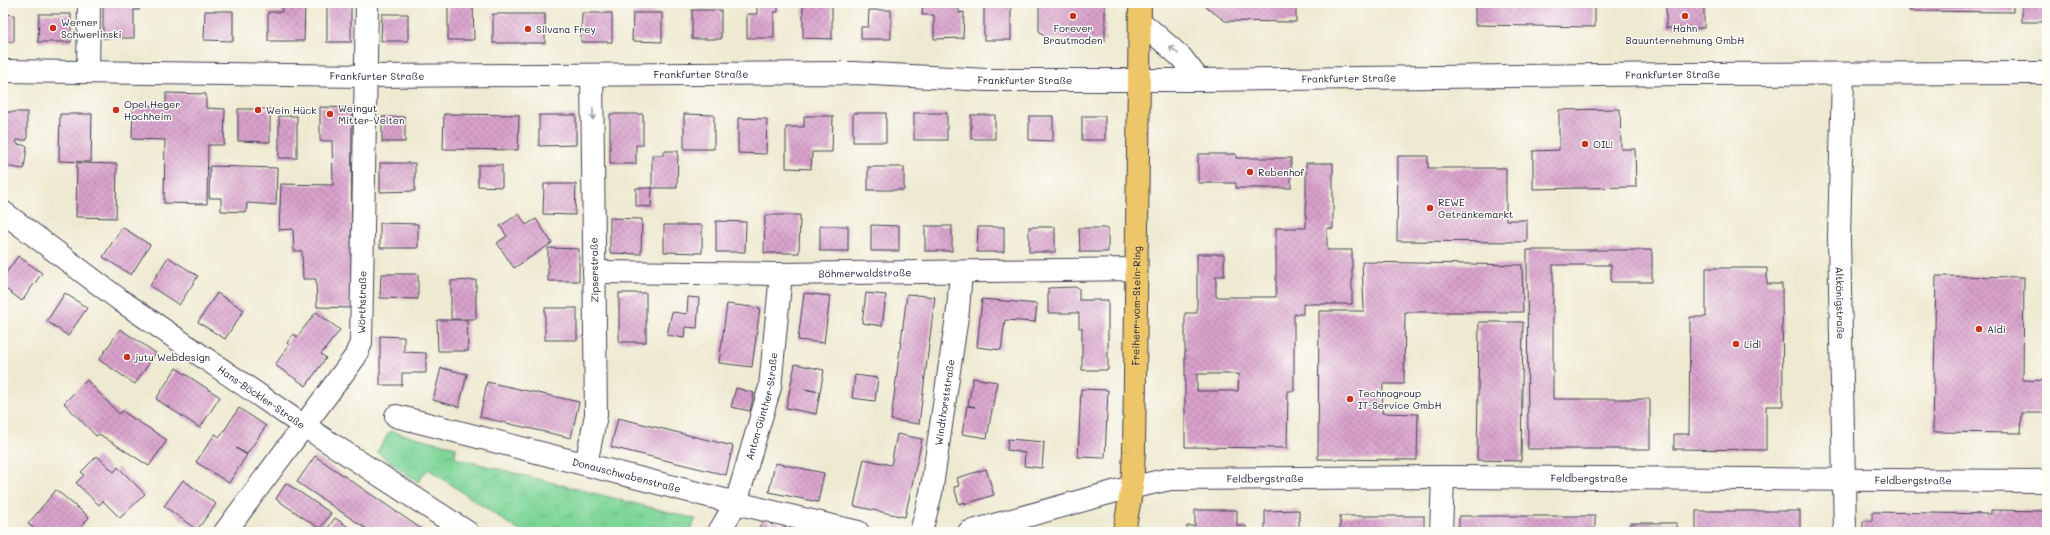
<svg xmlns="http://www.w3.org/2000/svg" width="2050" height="535" viewBox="0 0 2050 535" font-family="Mali,sans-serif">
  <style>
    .park { fill: url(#park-tufts); stroke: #507c6a }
    .building { fill: url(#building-cross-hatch); fill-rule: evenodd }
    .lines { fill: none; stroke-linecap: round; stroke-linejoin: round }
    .minor-casing { stroke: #414052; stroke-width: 24 }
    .major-casing { stroke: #414052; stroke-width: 24 }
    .minor { stroke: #fff; stroke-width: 22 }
    .major { stroke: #ecc669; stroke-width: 22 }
    .oneway { stroke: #9c9ca7 }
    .poi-dot { fill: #c8321e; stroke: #fdfcf7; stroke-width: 1.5 }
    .labels { text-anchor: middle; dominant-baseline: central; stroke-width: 3; stroke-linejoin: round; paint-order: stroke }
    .poi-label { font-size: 10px; fill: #22223b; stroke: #fdfcf7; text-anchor: start }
    .street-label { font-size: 10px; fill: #22223b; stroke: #fdfcf7 }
  </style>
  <defs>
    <pattern id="park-tufts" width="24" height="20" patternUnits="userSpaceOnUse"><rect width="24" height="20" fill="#7ed598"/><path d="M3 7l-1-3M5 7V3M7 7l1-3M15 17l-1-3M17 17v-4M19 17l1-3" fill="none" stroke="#6db784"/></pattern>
    <pattern id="building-cross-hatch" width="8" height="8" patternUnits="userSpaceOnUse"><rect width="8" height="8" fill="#d8a1cb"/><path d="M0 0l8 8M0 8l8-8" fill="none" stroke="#b98aaf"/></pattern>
  </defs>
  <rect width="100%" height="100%" fill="#fdfcf7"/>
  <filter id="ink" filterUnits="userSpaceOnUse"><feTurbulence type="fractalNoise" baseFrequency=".025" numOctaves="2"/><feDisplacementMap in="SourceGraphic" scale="8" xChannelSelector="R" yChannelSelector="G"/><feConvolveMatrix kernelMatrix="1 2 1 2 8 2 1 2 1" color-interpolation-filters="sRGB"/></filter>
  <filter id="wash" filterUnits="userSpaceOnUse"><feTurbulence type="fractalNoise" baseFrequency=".012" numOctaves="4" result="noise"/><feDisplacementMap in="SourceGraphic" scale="16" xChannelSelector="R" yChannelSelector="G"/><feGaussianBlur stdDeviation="0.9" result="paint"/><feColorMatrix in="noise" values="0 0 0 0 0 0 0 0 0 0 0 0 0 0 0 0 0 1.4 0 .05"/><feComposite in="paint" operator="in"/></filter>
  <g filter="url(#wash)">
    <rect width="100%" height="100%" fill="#eeead2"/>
    <polygon class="park" points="390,431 456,447 455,458 696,519 689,532 521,532 428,469 418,482 377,452"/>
    <g id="blocks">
      <g class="building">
        <polygon points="103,3 141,3 139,10 134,10 134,38 103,38"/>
        <polygon points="282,3 305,3 304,41 268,41 268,12 282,12"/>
        <rect x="327" y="3" width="24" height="39"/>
        <polygon points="448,3 473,3 474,40 448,40"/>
        <polygon points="757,3 778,3 778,12 774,12 774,38 747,38 747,14 757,14"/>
        <polygon points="803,3 832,3 832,39 803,38"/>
        <polygon points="923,3 959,3 959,13 964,12 963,38 934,39 934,15 922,15"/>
        <rect x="984" y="3" width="27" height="37"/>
        <polygon points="1069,3 1103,3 1103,5 1105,6 1105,41 1069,41 1069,39 1047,39 1039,31 1039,5 1069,5"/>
        <polygon points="1201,3 1296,3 1296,22 1225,21"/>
        <polygon points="1475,3 1595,5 1595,27 1475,25"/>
        <rect x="1666" y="3" width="38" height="25"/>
        <polygon points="1909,3 2013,3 2013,12 1909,11"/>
        <rect x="2022" y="3" width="25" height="19"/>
        <rect x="692" y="10" width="29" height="29"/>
        <polygon points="869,10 891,10 891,39 861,39 861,27 868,27"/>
        <polygon points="205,11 233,11 233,41 204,40"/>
        <polygon points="582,13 612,13 612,42 581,42"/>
        <polygon points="633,13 662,13 662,42 632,41"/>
        <polygon points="3,14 14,15 14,42 3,42"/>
        <polygon points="39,14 71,14 71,42 38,42"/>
        <polygon points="382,14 408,14 408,41 381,41"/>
        <rect x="493" y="14" width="52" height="29"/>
        <polygon points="166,93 206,94 206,108 225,109 224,145 208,145 207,204 164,203 165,140 132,139 133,105 166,106"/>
        <polygon points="320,107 352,108 351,308 317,307 316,279 303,279 302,251 294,251 293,229 279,230 281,184 333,185 332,141 320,141"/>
        <polygon points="238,109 270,109 270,142 238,141"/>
        <polygon points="1620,109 1621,149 1635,149 1636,187 1533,189 1533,151 1559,150 1559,110"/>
        <polygon points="3,112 27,112 27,140 16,140 17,144 27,146 24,169 3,166"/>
        <rect x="853" y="113" width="33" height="29"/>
        <rect x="914" y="113" width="33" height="27"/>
        <polygon points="60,114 92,114 91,162 59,161"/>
        <polygon points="444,114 519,115 518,150 443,149"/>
        <polygon points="610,114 643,114 643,145 636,145 636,164 610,164"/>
        <polygon points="684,114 714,115 714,149 684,149"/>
        <polygon points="539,115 576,115 576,145 539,146"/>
        <rect x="971" y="115" width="24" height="24"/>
        <rect x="279" y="116" width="18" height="42"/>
        <polygon points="804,116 833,116 832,152 812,152 811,169 786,168 786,127 804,127"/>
        <polygon points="1029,116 1053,116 1053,141 1029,140"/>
        <rect x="1082" y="116" width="23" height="24"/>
        <rect x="382" y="117" width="23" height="25"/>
        <polygon points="738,118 767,119 766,154 738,153"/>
        <polygon points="664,151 678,151 677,188 652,188 652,155 664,155"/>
        <polygon points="1198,154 1236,154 1236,158 1291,158 1291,188 1236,188 1236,183 1198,183"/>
        <polygon points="1398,156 1428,156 1428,168 1506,168 1506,220 1527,220 1527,242 1397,241"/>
        <polygon points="77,163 117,164 116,218 76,217"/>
        <polygon points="380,163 415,163 415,191 380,192"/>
        <path d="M1306,163H1333V229L1327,228V250H1352V304H1303V314H1294V391H1288L1287,448L1185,447V313H1197V254H1224V276H1216V297H1276V228H1306ZM1197,374H1239L1238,391H1197Z"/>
        <polygon points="478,165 502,165 502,187 478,186"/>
        <polygon points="210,166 277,168 276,205 247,203 246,212 221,211 221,198 209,198"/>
        <rect x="868" y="167" width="36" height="23"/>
        <polygon points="544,184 576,184 575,215 543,214"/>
        <polygon points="636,188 652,188 651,207 636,206"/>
        <polygon points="519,214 526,225 536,219 552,243 514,268 497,243 507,236 500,226"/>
        <polygon points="765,215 800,215 799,253 764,253"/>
        <polygon points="610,218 642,219 641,254 610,253"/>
        <polygon points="716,221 746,222 745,252 716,252"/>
        <polygon points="380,223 418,224 418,248 380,248"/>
        <polygon points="664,225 702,225 702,253 664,252"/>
        <polygon points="871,225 899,226 899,251 871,251"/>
        <rect x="820" y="226" width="28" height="25"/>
        <rect x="925" y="226" width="27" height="25"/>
        <polygon points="122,227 150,245 131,275 103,257"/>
        <polygon points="978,227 1004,227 1004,252 977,252"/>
        <rect x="1029" y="227" width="26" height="25"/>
        <polygon points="1079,228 1108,228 1108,252 1080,252"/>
        <polygon points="548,248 579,249 579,281 548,281"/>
        <polygon points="1527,250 1652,250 1652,282 1611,282 1611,265 1553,265 1553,399 1650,399 1650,449 1528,449"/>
        <polygon points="18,256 42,273 22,301 3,287 3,277"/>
        <polygon points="168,257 198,276 179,305 150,286"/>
        <polygon points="1362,262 1522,265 1523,312 1405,312 1404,384 1383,384 1382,413 1418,414 1417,460 1318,459 1319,311 1364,311"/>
        <polygon points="1706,268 1767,268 1767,284 1782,284 1783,406 1766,406 1766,450 1674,449 1674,434 1689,434 1690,317 1706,317"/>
        <polygon points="381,274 418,274 418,299 380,298"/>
        <polygon points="1936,276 2024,277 2023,380 2047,381 2047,413 2022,413 2021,433 1933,432"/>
        <polygon points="476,280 476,319 451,319 451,281"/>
        <polygon points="1074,287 1079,288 1079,300 1108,300 1108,370 1082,370 1082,328 1079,328 1079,313 1048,313 1048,288"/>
        <polygon points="65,293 87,308 68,336 47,321"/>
        <polygon points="217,293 244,310 225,339 198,322"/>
        <rect x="619" y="293" width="27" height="49"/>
        <polygon points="804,293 830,296 824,343 798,340"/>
        <polygon points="866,293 886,295 882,326 862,323"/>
        <polygon points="907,294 935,297 919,424 891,420"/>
        <polygon points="688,297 699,298 697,328 685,327 684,338 667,335 672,312 687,314"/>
        <polygon points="982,299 1037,304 1035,322 1005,320 1001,350 977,347"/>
        <polygon points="727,304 760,308 752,367 719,363"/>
        <rect x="545" y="308" width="32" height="32"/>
        <polygon points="316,312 340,330 321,354 326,358 306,386 275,365 289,345 287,343 293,334 297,337"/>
        <polygon points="437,320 467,320 468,351 438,351"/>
        <polygon points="1479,322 1523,322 1521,461 1477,460"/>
        <polygon points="120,329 156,353 135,384 99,360"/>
        <polygon points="380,336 404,337 404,352 426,353 426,373 402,373 402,385 380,385"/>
        <polygon points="795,364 824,370 820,392 804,389 820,392 816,414 786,408"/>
        <polygon points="176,368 220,397 200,428 156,399"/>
        <polygon points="441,368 467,374 459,407 433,400"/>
        <polygon points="855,375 878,378 875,401 852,398"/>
        <polygon points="973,378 997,382 987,438 962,434 967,406 975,407 968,405"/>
        <polygon points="87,380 119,414 122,411 167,440 149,466 99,434 96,436 64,403"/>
        <polygon points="487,382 579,402 571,438 480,417"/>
        <polygon points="736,388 754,393 750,411 731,407"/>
        <polygon points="1081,389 1108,390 1105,458 1078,457"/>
        <polygon points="239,408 266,426 247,454 236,448 247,455 229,483 196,462 215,434 220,437"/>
        <polygon points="618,418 733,446 726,475 611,447"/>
        <polygon points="897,434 922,439 905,517 854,506 864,459 891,465"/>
        <polygon points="1008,439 1044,442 1042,468 1024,466 1025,453 1007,450"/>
        <polygon points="97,456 114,472 118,467 145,494 120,518 103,501 99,505 76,483 84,475 81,472"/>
        <polygon points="315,456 426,532 371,532 297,482"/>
        <polygon points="775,463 824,473 818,502 769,492"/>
        <polygon points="986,469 994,495 965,504 965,502 959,504 954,487 959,486 957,478"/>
        <polygon points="183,480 216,504 197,530 164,506"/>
        <polygon points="286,483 331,513 320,529 276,499"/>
        <polygon points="56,490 89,517 77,532 68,532 64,528 61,532 39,532 28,524"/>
        <polygon points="1195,510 1237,510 1237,526 1246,526 1246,532 1187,532 1187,526 1195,526"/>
        <polygon points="1299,510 1299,532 1265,532 1265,511"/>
        <polygon points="1991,510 2047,511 2047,532 1863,532 1863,521 1872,521 1872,512 1991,514"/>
        <rect x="1696" y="511" width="104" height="21"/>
        <rect x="1340" y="516" width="84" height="16"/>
        <rect x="1459" y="516" width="136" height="16"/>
        <polygon points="335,518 356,532 325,532"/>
        <polygon points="765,519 772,525 775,521 782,526 786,521 825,532 755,532"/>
        <rect x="1631" y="523" width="46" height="9"/>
      </g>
    </g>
  </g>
  <g filter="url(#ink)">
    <use href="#blocks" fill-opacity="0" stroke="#414052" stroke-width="1"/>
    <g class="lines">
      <defs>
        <g id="minor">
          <polyline points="1141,22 1181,57 1199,80"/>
          <path id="s1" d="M3,71L365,76L854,73L987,80H1199L1681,74L2047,73"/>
          <polyline points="88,72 89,3"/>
          <path id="s2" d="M1843,74L1839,238L1845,532"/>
          <path id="s3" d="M3,212L120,300L304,426L467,532"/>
          <path id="s4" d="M594,272L781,274L1135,269"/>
          <path id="s5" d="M396,416L736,503L858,532"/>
          <polyline points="586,464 596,415 592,75"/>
          <path id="s6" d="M225,532L355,357L361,343L367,3"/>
          <path id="s7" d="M719,532L736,503L770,387L781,274"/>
          <path id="s8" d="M921,532L931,493L958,310L961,272"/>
          <path id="s9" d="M969,532L1120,490L1170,479L1443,477L2047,481"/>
          <polyline points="1441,532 1443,477"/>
        </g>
        <g id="major">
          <path id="s10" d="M1124,532L1132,487L1134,451L1140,3"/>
        </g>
      </defs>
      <use href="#minor" class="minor-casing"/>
      <use href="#major" class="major-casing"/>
      <use href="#minor" class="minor"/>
      <use href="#major" class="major"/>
    </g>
    <defs><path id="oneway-shaft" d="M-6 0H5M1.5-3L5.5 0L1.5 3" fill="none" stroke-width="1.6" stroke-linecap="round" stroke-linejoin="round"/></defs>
    <g class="oneway">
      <use href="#oneway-shaft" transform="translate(1174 50) rotate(-138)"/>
      <use href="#oneway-shaft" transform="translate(593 114) rotate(90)"/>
    </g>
  </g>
  <g class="poi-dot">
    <circle cx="1073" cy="16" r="4"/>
    <circle cx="1685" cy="16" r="4"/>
    <circle cx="53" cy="28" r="4"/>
    <circle cx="528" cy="29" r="4"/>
    <circle cx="116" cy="110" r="4"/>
    <circle cx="258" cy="110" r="4"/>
    <circle cx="330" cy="114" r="4"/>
    <circle cx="1585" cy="144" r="4"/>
    <circle cx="1250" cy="172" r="4"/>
    <circle cx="1430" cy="208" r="4"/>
    <circle cx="1979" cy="329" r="4"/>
    <circle cx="1736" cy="344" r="4"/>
    <circle cx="127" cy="357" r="4"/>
    <circle cx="1350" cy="399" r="4"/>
  </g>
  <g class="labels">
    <g class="poi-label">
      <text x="61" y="22">Werner<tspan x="61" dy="12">Schwerlinski</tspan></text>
      <text x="1073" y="28" text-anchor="middle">Forever<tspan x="1073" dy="12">Brautmoden</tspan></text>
      <text x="1685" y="28" text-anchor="middle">Hahn<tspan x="1685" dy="12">Bauunternehmung GmbH</tspan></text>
      <text x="536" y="29">Silvana Frey</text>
      <text x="124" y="104">Opel Heger<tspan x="124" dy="12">Hochheim</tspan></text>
      <text x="338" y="108">Weingut<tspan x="338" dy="12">Mitter-Velten</tspan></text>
      <text x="266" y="110">Wein Hück</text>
      <text x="1593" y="144">OIL!</text>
      <text x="1258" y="172">Rebenhof</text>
      <text x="1438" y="202">REWE<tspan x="1438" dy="12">Getränkemarkt</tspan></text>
      <text x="1987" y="329">Aldi</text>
      <text x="1744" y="344">Lidl</text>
      <text x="135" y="357">jutu Webdesign</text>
      <text x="1358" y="393">Technogroup<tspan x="1358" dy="12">IT-Service GmbH</tspan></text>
    </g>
    <g class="street-label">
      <text stroke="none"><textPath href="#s1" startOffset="698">Frankfurter Straße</textPath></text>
      <text stroke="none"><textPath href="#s1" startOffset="374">Frankfurter Straße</textPath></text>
      <text stroke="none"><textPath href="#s1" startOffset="1670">Frankfurter Straße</textPath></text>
      <text stroke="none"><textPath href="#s1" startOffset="1346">Frankfurter Straße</textPath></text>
      <text stroke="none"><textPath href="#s1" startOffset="1022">Frankfurter Straße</textPath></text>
      <text transform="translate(594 270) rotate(-91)">Zipserstraße</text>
      <text stroke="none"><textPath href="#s4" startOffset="271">Böhmerwaldstraße</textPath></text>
      <text stroke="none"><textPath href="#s6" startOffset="274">Wörthstraße</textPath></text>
      <text stroke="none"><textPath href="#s2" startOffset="229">Altkönigstraße</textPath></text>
      <text stroke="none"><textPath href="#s10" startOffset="227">Freiherr-vom-Stein-Ring</textPath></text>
      <text stroke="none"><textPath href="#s3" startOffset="318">Hans-Böckler-Straße</textPath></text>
      <text stroke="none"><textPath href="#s8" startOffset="132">Windthorststraße</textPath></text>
      <text stroke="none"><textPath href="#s7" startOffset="134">Anton-Günther-Straße</textPath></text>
      <text stroke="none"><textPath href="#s5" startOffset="238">Donauschwabenstraße</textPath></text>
      <text stroke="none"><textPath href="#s9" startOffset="627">Feldbergstraße</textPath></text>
      <text stroke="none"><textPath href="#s9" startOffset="303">Feldbergstraße</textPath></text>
      <text stroke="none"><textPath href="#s9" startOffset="951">Feldbergstraße</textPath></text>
    </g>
  </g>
  <rect width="2050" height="535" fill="none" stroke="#fdfcf7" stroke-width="16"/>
</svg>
